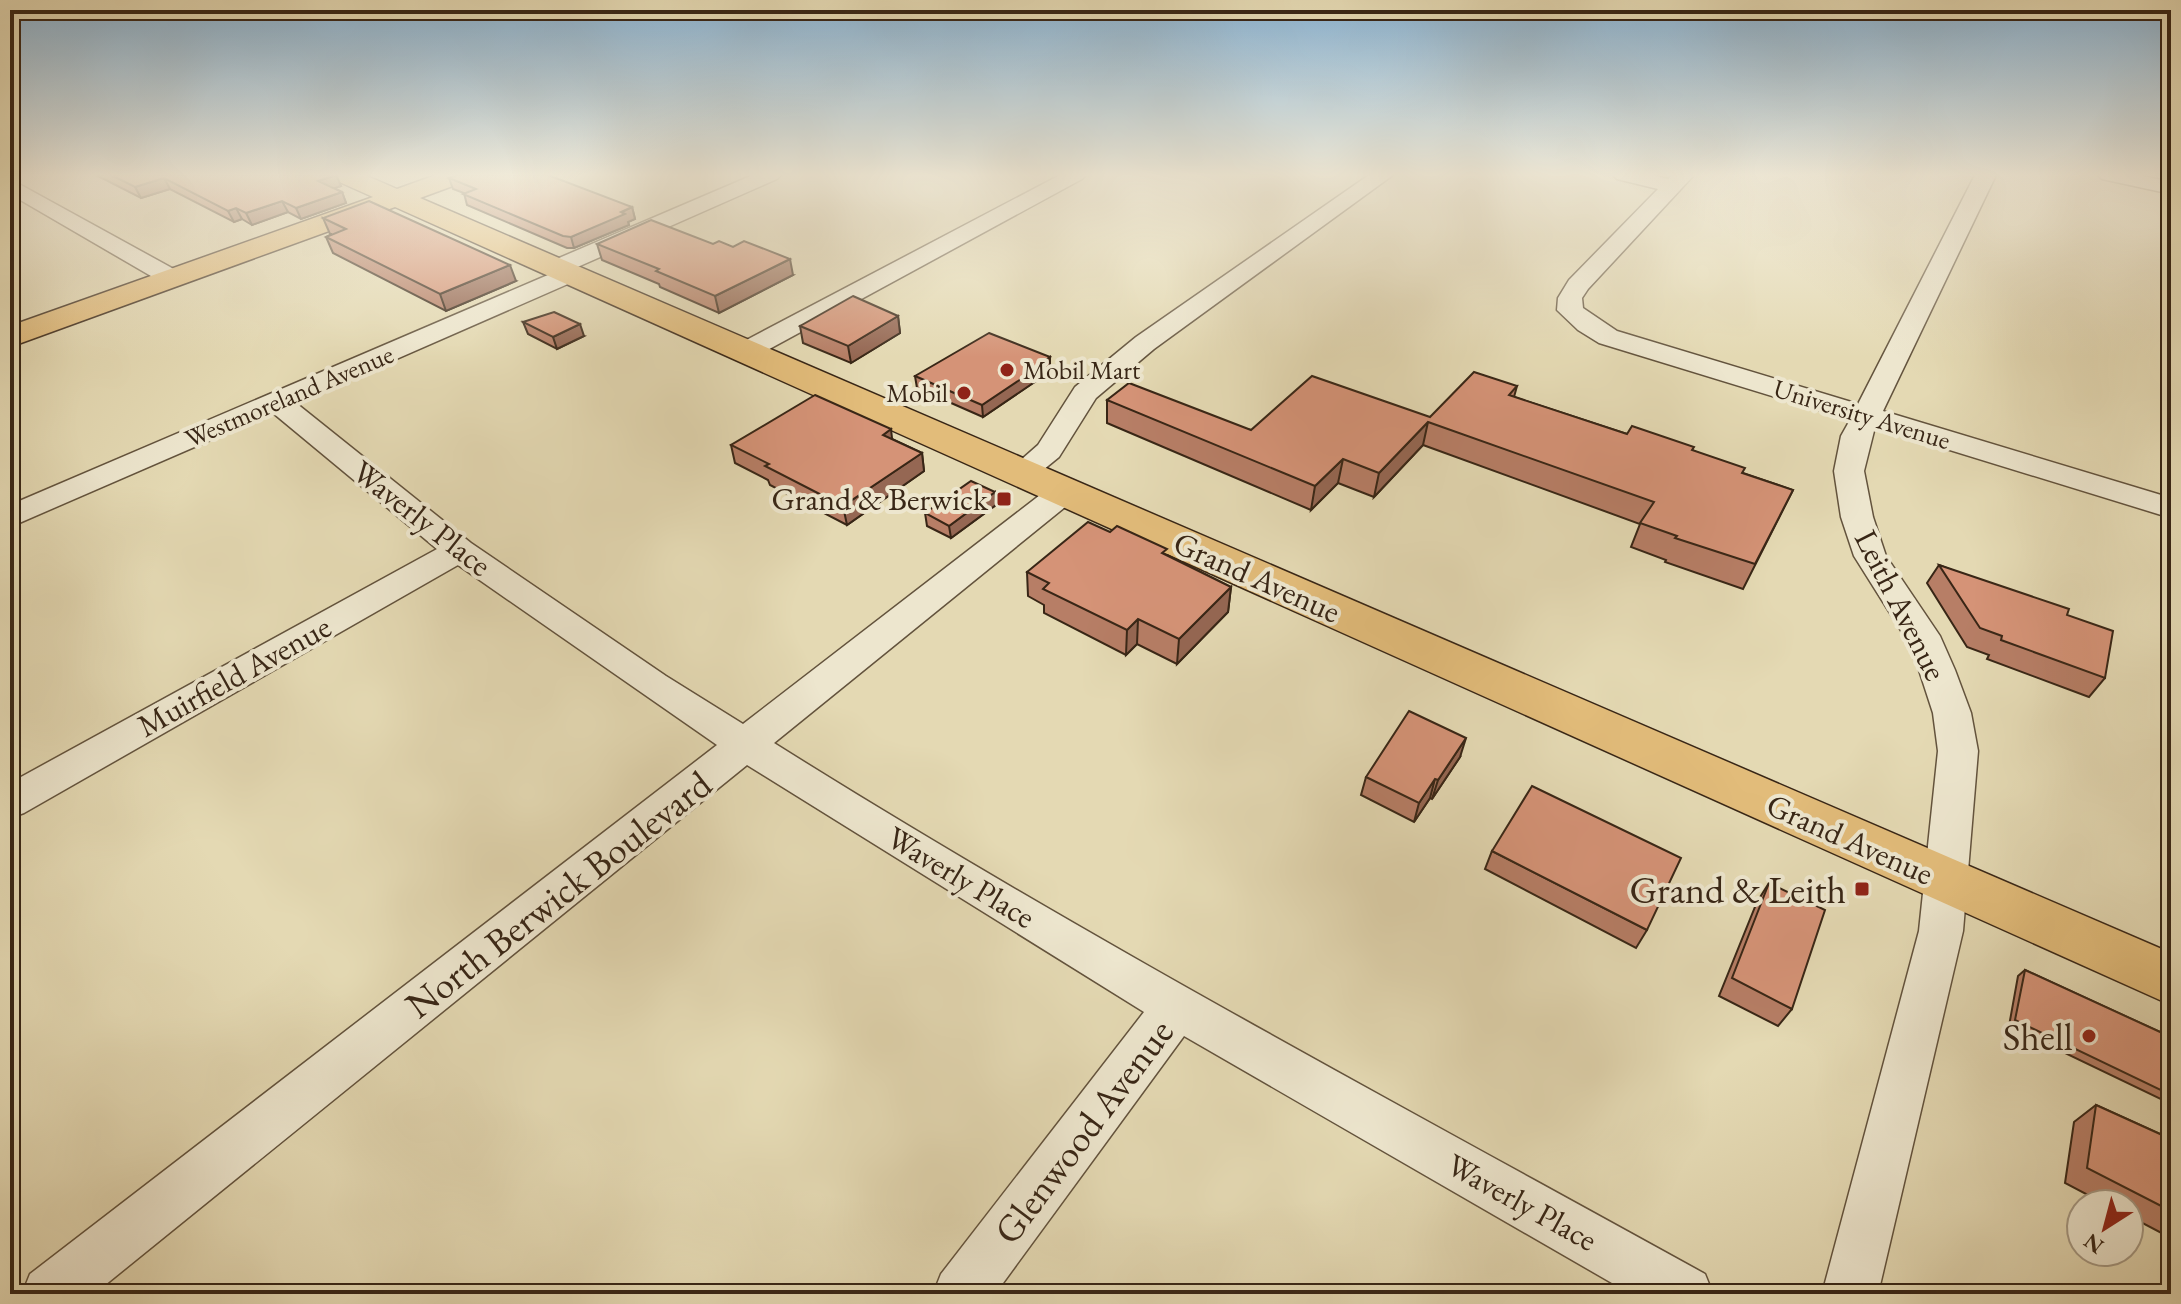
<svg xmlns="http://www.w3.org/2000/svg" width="2181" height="1304" viewBox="0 0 2181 1304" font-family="'EB Garamond',serif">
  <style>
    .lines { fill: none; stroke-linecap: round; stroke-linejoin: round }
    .minor-casing { stroke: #63533d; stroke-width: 3 }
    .major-casing { stroke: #382616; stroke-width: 3 }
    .minor { fill: #ede6ce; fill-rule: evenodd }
    .major { fill: #e2bc7a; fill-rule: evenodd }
    .wall { fill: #b77e66; stroke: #382616; stroke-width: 2 }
    .shaded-wall { fill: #956753; stroke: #382616; stroke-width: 2 }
    .building { fill: #d59377; stroke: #382616; stroke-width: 2 }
    .poi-dot { fill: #8f2418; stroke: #ede6ce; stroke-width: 3 }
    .labels { text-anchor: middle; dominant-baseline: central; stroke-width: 8; stroke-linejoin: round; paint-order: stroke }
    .far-poi-label { font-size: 26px; fill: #382616; stroke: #ede6ce; text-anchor: start }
    .far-street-label { font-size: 26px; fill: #382616; stroke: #ede6ce }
    .poi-label { font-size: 32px; fill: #382616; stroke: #ede6ce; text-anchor: end }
    .street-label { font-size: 32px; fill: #382616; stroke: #ede6ce }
    .near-poi-label { font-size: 38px; fill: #382616; stroke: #ede6ce; text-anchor: end }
    .near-street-label { font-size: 38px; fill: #382616; stroke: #ede6ce }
  </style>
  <rect width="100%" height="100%" fill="#e4d9b3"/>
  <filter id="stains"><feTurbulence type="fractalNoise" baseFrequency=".0025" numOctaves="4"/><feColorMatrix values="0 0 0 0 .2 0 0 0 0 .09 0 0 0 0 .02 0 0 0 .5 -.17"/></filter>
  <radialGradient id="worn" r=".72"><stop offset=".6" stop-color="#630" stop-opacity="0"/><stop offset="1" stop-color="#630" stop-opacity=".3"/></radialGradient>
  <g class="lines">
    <defs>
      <g id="minor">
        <path d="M753,175H781L777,179L573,269L580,275L577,280L296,403L471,543L666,676L743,724L1053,485L1064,483L1075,485L1079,492L1075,499L774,743C1076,933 1392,1101 1705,1274L1713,1294H1631L1184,1036L995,1294H933L941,1274L1144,1012L747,765L94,1294H22L30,1274L717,745L458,565L24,813L10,818V783L437,549L273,413L10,527V505L548,275L541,269L545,264Z"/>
        <polygon points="1060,175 1086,175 1082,179 753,358 735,358 731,352 735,346"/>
        <polygon points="1369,175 1393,175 1154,349 1096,398 1059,457 1032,479 1021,482 1010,479 1006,473 1038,445 1075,387 1136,337"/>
        <polygon points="1613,175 1651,175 1668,179 1672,175 1694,175 1588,289 1582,298 1583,308 1617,331 1858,404 1975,175 1996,175 1883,411 2171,498 2171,518 1875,427 1864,471 1873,517 1886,556 1940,636 1955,670 1971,713 1978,751 1963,931 1878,1294 1822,1294 1919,931 1938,751 1933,713 1919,670 1905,637 1854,556 1841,517 1834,471 1841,436 1850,420 1599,343 1578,330 1557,310 1558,298 1569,280 1658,189 1617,179"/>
        <polygon points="2098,175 2138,175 2171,182 2171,194 2102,179"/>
        <polygon points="10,179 181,273 184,278 181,283 163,283 10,194"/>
      </g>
      <polygon id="major" points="331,175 365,175 397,189 436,175 473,175 469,180 420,198 2171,953 2171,1005 395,207 10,347 10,326 373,197 335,180"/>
    </defs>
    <use href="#minor" class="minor-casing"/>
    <use href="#major" class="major-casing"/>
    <use href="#minor" class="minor"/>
    <use href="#major" class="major"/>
  </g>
  <g class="wall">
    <polygon points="96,175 336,175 341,186 334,188 342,192 346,203 301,219 288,212 252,225 242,219 234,222 170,189 141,198"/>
    <polygon points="449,178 632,207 635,219 628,222 629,225 574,248 567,248 467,205 464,193 453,189"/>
    <polygon points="323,218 516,281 446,311 333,253 326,237 332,234 330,234"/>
    <polygon points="597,244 793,275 719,313 660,287 659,284 602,260"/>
    <polygon points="898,316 900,333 851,363 803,343 800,326"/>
    <polygon points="523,322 584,336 557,349 528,334"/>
    <polygon points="1050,357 1050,368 1042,374 1042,377 983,417 917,388 915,376"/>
    <polygon points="1517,386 1514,397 1627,434 1692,450 1743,473 1793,490 1743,589 1665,562 1666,560 1631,547 1640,524 1423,445 1374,497 1338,483 1311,510 1107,423 1107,400 1251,430 1430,417"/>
    <polygon points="892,439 922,453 924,471 847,525 770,485 768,480 735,463 731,445"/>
    <polygon points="996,505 951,538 927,526 925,513"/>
    <polygon points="1167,555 1231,587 1228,612 1177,664 1137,644 1126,655 1044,613 1044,605 1028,596 1027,572"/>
    <polygon points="1939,565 2067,615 2105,678 2089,697 1987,659 1989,655 1967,647 1927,583"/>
    <polygon points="1460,757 1432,799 1430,798 1414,822 1361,795 1366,777"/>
    <polygon points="1492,851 1647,930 1636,948 1485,869"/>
    <polygon points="1769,883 1792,1009 1778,1026 1719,996 1757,902"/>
    <polygon points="2025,970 2171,1037 2171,1104 2009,1026 2018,976"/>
    <polygon points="2096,1105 2171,1139 2171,1238 2129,1216 2129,1204 2105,1204 2065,1183 2074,1122"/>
  </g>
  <g class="shaded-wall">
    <polygon points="336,175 341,186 323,192 318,181"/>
    <polygon points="164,178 170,189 141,198 135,187"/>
    <polygon points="342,192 346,203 301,219 296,208"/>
    <polygon points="282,201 288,212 252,225 246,213"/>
    <polygon points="632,207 635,219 628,222 629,225 574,248 571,237"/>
    <polygon points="236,208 242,219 234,222 228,211"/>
    <polygon points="790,259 793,275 719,313 715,296"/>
    <polygon points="510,265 516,281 446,311 440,294"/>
    <polygon points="898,316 900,333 851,363 848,346"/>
    <polygon points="580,324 584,336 557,349 553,337"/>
    <polygon points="1050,357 1050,368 1042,374 1042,377 983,417 982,405"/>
    <polygon points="1428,422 1423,445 1374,497 1379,473"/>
    <polygon points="891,429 893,447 883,435"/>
    <polygon points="922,453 924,471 847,525 843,506"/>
    <polygon points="1343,459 1338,483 1311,510 1315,486"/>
    <polygon points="995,492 996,505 951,538 949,526"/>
    <polygon points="1231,587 1228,612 1177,664 1179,639"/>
    <polygon points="1138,619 1137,644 1126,655 1127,630"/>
    <polygon points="1466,738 1460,757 1432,799 1438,780"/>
    <polygon points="1435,779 1430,798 1414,822 1419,803"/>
  </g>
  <g class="building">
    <polygon points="111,175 336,175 318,181 342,192 296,208 282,201 246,213 236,208 228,211 164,178 135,187"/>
    <polygon points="457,175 548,175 632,207 621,212 625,214 571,237 563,236 463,194 476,189 449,178"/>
    <polygon points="369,201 510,265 440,294 326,237 346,229 323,218"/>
    <polygon points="651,220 713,244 719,241 733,247 744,241 790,259 715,296 656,271 659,269 597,244"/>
    <polygon points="853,296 898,316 848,346 800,326"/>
    <polygon points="554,312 580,324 553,337 523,322"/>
    <polygon points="989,333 1050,357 1039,364 1042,365 982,405 915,376"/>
    <polygon points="1474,372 1517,386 1509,395 1627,434 1632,426 1694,447 1692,450 1745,468 1742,473 1793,490 1755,564 1675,538 1677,536 1640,523 1654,502 1428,422 1379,473 1343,459 1315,486 1107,400 1129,383 1251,430 1312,376 1430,417"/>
    <polygon points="815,395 891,429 883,435 922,453 843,506 765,466 769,464 731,445"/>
    <polygon points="971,481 995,492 949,526 925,513"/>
    <polygon points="1088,522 1110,532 1117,526 1167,549 1162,553 1231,587 1179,639 1138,619 1127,630 1043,589 1049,583 1027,572"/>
    <polygon points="1939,565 2069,609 2067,615 2113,631 2105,678 2001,640 2002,636 1980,628"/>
    <polygon points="1409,711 1466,738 1438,780 1435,779 1419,803 1366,777"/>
    <polygon points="1532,786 1681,858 1647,930 1492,851"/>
    <polygon points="1769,883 1825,910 1792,1009 1732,978"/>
    <polygon points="2025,970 2171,1037 2171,1095 2015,1020"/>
    <polygon points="2096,1105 2171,1139 2171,1211 2087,1168"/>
  </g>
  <linearGradient id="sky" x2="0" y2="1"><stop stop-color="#8ab5d6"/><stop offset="0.49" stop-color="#f3eedd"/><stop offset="1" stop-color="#f3eedd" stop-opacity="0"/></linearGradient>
  <rect width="2181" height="357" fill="url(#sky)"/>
  <g class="poi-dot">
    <circle cx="1007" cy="370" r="8"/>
    <circle cx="964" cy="393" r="8"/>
    <rect x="996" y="491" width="16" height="16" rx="4"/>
    <rect x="1854" y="881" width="16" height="16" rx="4"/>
    <circle cx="2089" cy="1036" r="8"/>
  </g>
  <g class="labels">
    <g class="far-poi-label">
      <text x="1023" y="370">Mobil Mart</text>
      <text x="948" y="393" text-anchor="end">Mobil</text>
    </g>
    <g class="far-street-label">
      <text transform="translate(289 396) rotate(-23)">Westmoreland Avenue</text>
      <text transform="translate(1862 414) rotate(17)">University Avenue</text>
    </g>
    <g class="poi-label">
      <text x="988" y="499">Grand &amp; Berwick</text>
    </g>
    <g class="street-label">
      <text transform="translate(422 518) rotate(38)">Waverly Place</text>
      <text transform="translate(1257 577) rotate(24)">Grand Avenue</text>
      <text transform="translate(1901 605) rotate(63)">Leith Avenue</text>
      <text transform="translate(234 676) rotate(-29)">Muirfield Avenue</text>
      <text transform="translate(1850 839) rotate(24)">Grand Avenue</text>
      <text transform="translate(961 877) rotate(31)">Waverly Place</text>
      <text transform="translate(1522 1202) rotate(29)">Waverly Place</text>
    </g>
    <g class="near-poi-label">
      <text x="1846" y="889">Grand &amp; Leith</text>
      <text x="2073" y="1036">Shell</text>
    </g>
    <g class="near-street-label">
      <text transform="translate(558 894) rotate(-38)">North Berwick Boulevard</text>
      <text transform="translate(1083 1131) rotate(-53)">Glenwood Avenue</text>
    </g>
  </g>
  <rect width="2181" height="1304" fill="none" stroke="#e4d9b3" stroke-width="40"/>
  <rect x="12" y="12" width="2157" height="1280" fill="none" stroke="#382616" stroke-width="4"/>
  <rect x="20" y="20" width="2141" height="1264" fill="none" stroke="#382616" stroke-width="2"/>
  <g transform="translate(2105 1228) rotate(216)"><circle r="38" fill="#ede6ce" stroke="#a59984" stroke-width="2"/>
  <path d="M0-6L14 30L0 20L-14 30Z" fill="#8f2418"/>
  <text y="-12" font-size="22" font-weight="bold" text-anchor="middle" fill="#382616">N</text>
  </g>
  <rect width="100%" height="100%" filter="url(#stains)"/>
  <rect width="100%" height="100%" fill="url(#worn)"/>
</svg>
